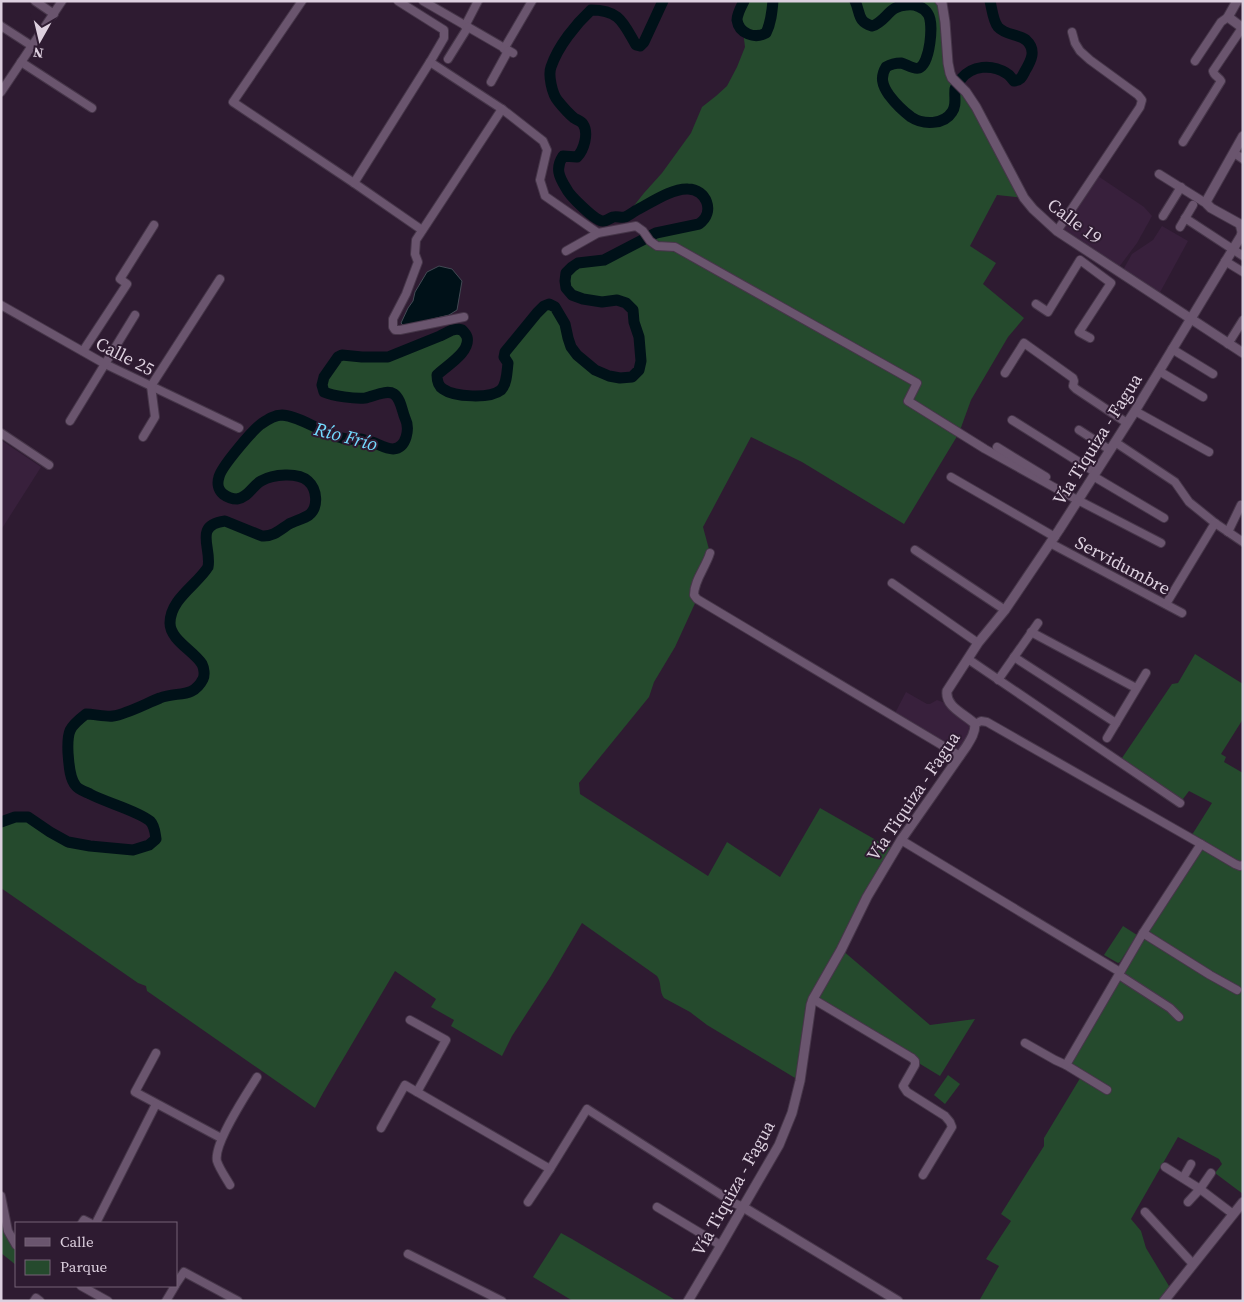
<svg xmlns="http://www.w3.org/2000/svg" width="1244" height="1302" viewBox="0 0 1244 1302" font-family="'Source Serif 4',serif">
  <style>
    .built { fill: #38203c }
    .green { fill: #254a2d }
    .water { fill: #001118; stroke: #424a54 }
    .lines { fill: none; stroke-linecap: round; stroke-linejoin: round }
    .river { stroke: #001118; stroke-width: 11 }
    .minor-casing { stroke: #463649; stroke-width: 10 }
    .tertiary-casing { stroke: #463649; stroke-width: 11 }
    .minor { stroke: #6a556e; stroke-width: 8 }
    .tertiary { stroke: #6a556e; stroke-width: 9 }
    .labels { text-anchor: middle; dominant-baseline: central; stroke-width: 4; stroke-linejoin: round; paint-order: stroke }
    .street-label { font-size: 18px; fill: #ddd0df; stroke: #2e1b31 }
    .water-label { font-size: 19px; font-style: italic; fill: #73dbff; stroke: #2e1b31 }
  </style>
  <rect width="100%" height="100%" fill="#2e1b31"/>
  <g class="built">
    <polygon points="1098,176 1144,207 1152,216 1137,243 1119,267 1063,229"/>
    <polygon points="1162,226 1188,241 1158,296 1123,270 1132,254 1153,240"/>
    <polygon points="1,440 41,467 1,530"/>
    <polygon points="906,692 927,704 930,704 937,700 951,705 975,724 960,756 893,717"/>
  </g>
  <g class="green">
    <path d="M744,1H943L948,63L966,92L1024,198L997,195L970,246L996,263L983,284L1024,318L1008,337L971,400L959,433L904,524L802,462L751,437L703,527L710,553L694,590L697,599L675,647L654,682L649,697L579,783L580,794L708,876L727,842L780,877L820,808L883,844L895,849L842,950L930,1025L975,1019L940,1076L813,999L800,1081L707,1025L690,1012L664,998C659,992 662,983 657,976L582,923L551,976L512,1036L502,1056L451,1026L454,1020L431,1007L436,999L395,971L323,1093L315,1108L147,991L146,986L138,983L1,888V822L15,817H28L50,832L68,842L90,846L133,850L149,845L156,839C155,833 155,826 150,821C137,810 106,803 90,794C86,792 79,790 76,786C69,778 69,763 68,753C67,731 68,727 86,714C94,714 106,717 113,716C127,714 147,703 160,698C176,691 193,699 203,679C205,675 204,668 202,664C194,651 170,640 170,623C170,599 197,585 208,567C212,548 193,525 225,521L262,536C273,537 279,530 289,524C294,521 305,518 309,515C319,507 317,489 308,481C298,472 273,474 261,481C252,486 249,497 237,499C233,499 227,497 223,494C218,490 217,483 219,477C221,467 252,431 261,424C267,420 274,415 282,415C303,417 321,433 342,438C348,440 354,439 361,439C364,440 368,441 372,442C378,444 386,449 393,449C407,448 410,428 405,418C402,411 401,399 394,394C386,389 374,397 365,398C355,399 333,396 324,392L322,385L324,377L338,357L342,355L362,357H388L440,336L452,330L457,329L462,330C464,332 466,334 467,337C471,352 446,366 437,375C437,381 438,386 443,389C454,397 490,399 500,390C507,384 506,371 508,363L504,357L505,352L537,313L544,306L549,304L555,307L565,324L568,338L571,347L577,355L595,370L609,376L620,378L632,377L639,370L641,361L639,337L634,322L633,310L626,303L617,300L602,302L583,299L572,295L566,288L565,281L566,273L572,267L578,263L604,260L656,233L699,224L705,220L707,215L708,205L704,197L697,191L689,189L681,190L664,196L625,217L644,193L662,173L691,133L702,107L716,96L727,86L737,67L745,47L743,31L739,27L737,19L738,14Z"/>
    <polygon points="1195,654 1243,684 1243,719 1221,754 1226,757 1224,762 1243,773 1243,1194 1215,1173 1222,1164 1219,1159 1178,1137 1131,1219 1141,1231 1146,1248 1172,1291 1164,1301 979,1301 999,1266 986,1259 1011,1221 1001,1214 1044,1146 1044,1138 1082,1075 1066,1065 1201,844 1190,838 1212,803 1189,791 1180,803 1126,766 1122,758 1172,684 1178,683"/>
    <polygon points="1123,926 1137,935 1120,962 1118,963 1104,955"/>
    <polygon points="948,1075 960,1084 945,1104 934,1095"/>
    <polygon points="1,1196 8,1231 16,1245 16,1265 1,1253"/>
    <polygon points="561,1233 572,1239 677,1301 573,1301 533,1277"/>
  </g>
  <polygon class="water" points="439,266 452,269 462,281 457,310 449,315 404,326 401,323 408,308 413,301 415,292 427,272"/>
  <g class="lines">
    <g class="river">
      <path d="M744,1C741,7 737,14 737,20C739,34 755,39 766,33C771,23 772,12 773,1"/>
      <path d="M855,1C861,14 857,21 872,26C886,22 889,5 907,5C914,4 924,7 928,14C934,23 930,64 919,68C914,70 906,64 901,63C895,63 891,64 886,67C880,77 882,85 889,95C895,103 903,111 911,117C923,125 944,125 952,112C957,105 954,97 955,89C956,86 959,82 961,79C972,65 992,64 1006,73C1010,75 1011,78 1014,81C1021,80 1022,77 1025,71C1031,61 1037,50 1026,40C1018,34 1005,35 998,27C993,21 992,9 990,1"/>
      <path d="M1,822L15,817H28L50,832L68,842L90,846L133,850L149,845L156,839C155,833 155,826 150,821C136,810 107,803 90,794C86,792 79,790 76,786C69,778 69,763 68,753C67,731 69,727 86,714C94,714 106,717 113,716C127,714 147,703 160,698C177,691 193,699 203,679C205,675 204,668 202,664C194,651 170,640 170,623C170,599 197,585 208,567C212,548 193,525 225,521L262,536C273,537 280,530 289,524C295,521 305,518 309,515C319,507 317,489 308,481C298,472 273,474 261,481C252,486 249,497 237,499C233,499 227,497 223,494C218,490 217,483 219,477C221,467 252,431 261,424C267,420 274,415 282,415C303,417 321,433 342,438C348,440 354,439 361,439C364,440 368,441 372,442C378,444 386,449 393,449C407,448 410,428 405,418C402,411 401,399 394,394C386,389 373,397 365,398C355,399 333,396 324,392L322,385L324,377L338,357L342,355L362,357H388L440,336L452,330L457,329L462,330C464,332 466,334 467,337C471,352 446,366 437,375C437,381 438,386 443,389C454,397 490,399 501,390C507,384 507,371 508,363L504,357L505,352L537,313L544,306L549,304L555,307L565,324L568,338L571,347L577,355L595,370L609,376L620,378L632,377L639,370L641,361L639,337L634,322L633,310L626,303L617,300L602,302L583,299L572,295L566,288L565,281L566,273L572,267L578,263L604,260L656,233L699,224C716,212 706,189 688,189C672,188 649,204 635,211C632,213 628,216 625,217C621,218 617,216 613,217C610,218 607,221 603,221C595,221 569,195 566,188C559,177 555,168 563,156L577,157C584,150 589,133 583,124C581,121 577,120 574,118C568,113 562,106 558,101C552,94 548,75 551,67C558,46 576,24 591,10C620,10 623,23 636,45L640,46L644,42L663,1"/>
    </g>
    <defs>
      <g id="minor">
        <polyline points="35,1 54,14"/>
        <polyline points="302,1 233,102 354,183 422,230"/>
        <polyline points="398,1 444,30 444,38 430,62 502,109 543,141 547,150 540,180 545,196 598,233 636,226 643,231 650,241 657,246 675,247 917,383 908,401 985,449 1068,495 1161,543"/>
        <polyline points="423,1 513,53"/>
        <polyline points="1,26 32,46"/>
        <polyline points="465,26 478,1"/>
        <polyline points="504,49 532,1"/>
        <polyline points="448,59 468,27"/>
        <polyline points="1195,61 1221,22 1228,17"/>
        <polyline points="21,62 92,108"/>
        <polyline points="491,82 508,51"/>
        <polyline points="1,92 62,1"/>
        <path d="M1183,142L1221,81C1219,77 1214,76 1213,71L1242,28"/>
        <polyline points="1234,153 1243,159"/>
        <polyline points="1159,174 1207,204"/>
        <polyline points="354,183 430,62"/>
        <polyline points="1163,216 1181,187"/>
        <polyline points="1185,218 1243,256"/>
        <polyline points="1180,227 1193,205"/>
        <polyline points="1057,231 1140,107 1142,100 1138,95 1090,60 1080,51 1075,43 1072,32"/>
        <polyline points="566,251 598,233"/>
        <polyline points="1225,261 1243,272"/>
        <polyline points="1036,304 1048,312 1080,260 1111,283 1079,332 1090,338"/>
        <polyline points="1,305 105,364 239,428"/>
        <polyline points="464,317 400,330 395,330 393,327 393,319 406,294 418,262 415,254 416,240 502,109"/>
        <polyline points="1228,344 1243,320"/>
        <polyline points="1172,349 1213,374"/>
        <polyline points="83,351 127,284 120,279 154,225"/>
        <polyline points="1159,371 1203,397"/>
        <polyline points="1005,373 1024,343 1073,378 1074,381 1073,386 1076,389 1127,423"/>
        <polyline points="1135,411 1209,452"/>
        <polyline points="1012,420 1095,472"/>
        <polyline points="70,421 135,315"/>
        <polyline points="1079,430 1110,450"/>
        <polyline points="1,433 49,465"/>
        <polyline points="143,437 155,417 151,386 220,279"/>
        <polyline points="1115,442 1175,482 1189,502 1215,523 1243,542"/>
        <polyline points="997,447 1046,477"/>
        <polyline points="1093,476 1164,518"/>
        <polyline points="951,477 1055,537"/>
        <polyline points="1228,532 1241,505"/>
        <polyline points="1050,543 1182,613"/>
        <polyline points="915,550 1005,610"/>
        <path d="M710,553C706,567 694,580 694,595L697,599L960,756"/>
        <polyline points="892,583 978,643"/>
        <polyline points="1166,604 1215,523"/>
        <polyline points="1031,632 1136,688"/>
        <polyline points="1014,657 1116,723"/>
        <polyline points="968,659 1180,803"/>
        <polyline points="998,680 1038,623"/>
        <polyline points="975,724 981,721 987,722 1201,844 1235,864 1240,866 1243,865"/>
        <polyline points="1107,738 1146,673"/>
        <polyline points="901,840 1120,972"/>
        <polyline points="1143,933 1210,975 1237,990"/>
        <polyline points="1119,975 1170,1008 1179,1017"/>
        <polyline points="813,999 912,1058 915,1061 915,1065 903,1086 907,1092 945,1116 950,1122 952,1127 923,1175"/>
        <polyline points="410,1020 446,1040 417,1092 550,1169 587,1109 734,1203 743,1207"/>
        <polyline points="1025,1043 1055,1060 1066,1065 1107,1090"/>
        <polyline points="156,1053 135,1092 221,1138"/>
        <polyline points="1066,1065 1143,933 1201,844"/>
        <polyline points="381,1128 405,1085 417,1092"/>
        <polyline points="1165,1167 1200,1189 1233,1214"/>
        <polyline points="1183,1178 1191,1164"/>
        <path d="M230,1185C226,1178 219,1168 217,1161C213,1144 247,1093 257,1077"/>
        <polyline points="1,1196 8,1231 16,1245"/>
        <polyline points="528,1202 550,1169"/>
        <polyline points="1188,1202 1200,1189 1211,1173"/>
        <polyline points="657,1207 717,1243 720,1247"/>
        <polyline points="1145,1212 1193,1264"/>
        <polyline points="82,1223 84,1220 90,1223"/>
        <polyline points="96,1223 156,1104"/>
        <polyline points="408,1254 502,1301"/>
        <polyline points="176,1284 184,1272 238,1301"/>
        <polyline points="81,1286 108,1301"/>
        <polyline points="34,1301 36,1298 40,1301"/>
        <polyline points="166,1301 175,1286"/>
      </g>
      <g id="tertiary">
        <polyline points="940,1 942,3 945,22 948,63 950,73 952,78 966,92 976,107 1024,198 1033,209 1057,231 1243,353"/>
        <polyline points="1237,1 1228,17 1243,28"/>
        <polyline points="743,1207 898,1301"/>
        <path d="M688,1301L720,1247L743,1207L779,1145L792,1113L800,1081L811,1005L813,999L841,950L867,897L901,840L966,747C971,739 975,733 975,724C965,714 945,707 947,691L978,643L1005,610L1059,530L1135,411L1241,236L1242,232L1240,224L1211,208L1207,204V200L1243,136"/>
        <polyline points="1164,1301 1243,1202"/>
      </g>
    </defs>
    <use href="#minor" class="minor-casing"/>
    <use href="#tertiary" class="tertiary-casing"/>
    <use href="#minor" class="minor"/>
    <use href="#tertiary" class="tertiary"/>
  </g>
  <g class="labels">
    <g class="street-label">
      <text transform="translate(1075 221) rotate(37)">Calle 19</text>
      <text transform="translate(125 356) rotate(27)">Calle 25</text>
      <text transform="translate(1097 439) rotate(-58)">Vía Tiquiza - Fagua</text>
      <text transform="translate(1123 565) rotate(28)">Servidumbre</text>
      <text transform="translate(913 796) rotate(-56)">Vía Tiquiza - Fagua</text>
      <text transform="translate(733 1188) rotate(-61)">Vía Tiquiza - Fagua</text>
    </g>
    <g class="water-label">
      <text transform="translate(346 436) rotate(15)">Río Frío</text>
    </g>
  </g>
  <rect width="1244" height="1302" fill="none" stroke="#ddd0df" stroke-width="5"/>
  <rect x="15" y="1222" width="162" height="65" fill="#2e1b31" stroke="#746377"/>
  <rect x="25" y="1238" width="25" height="8" fill="#6a556e" stroke="#746377"/>
  <text x="60" y="1247" font-size="15" fill="#ddd0df">Calle</text>
  <rect x="25" y="1260" width="25" height="15" fill="#254a2d" stroke="#746377"/>
  <text x="60" y="1272" font-size="15" fill="#ddd0df">Parque</text>
  <g transform="translate(40 40) rotate(188)" stroke="#2e1b31" stroke-width="4" paint-order="stroke">
  <path d="M0-4L9 19L0 12L-9 19Z" fill="#ddd0df"/>
  <text y="-8" font-size="14" font-weight="bold" text-anchor="middle" fill="#ddd0df">N</text>
  </g>
</svg>
